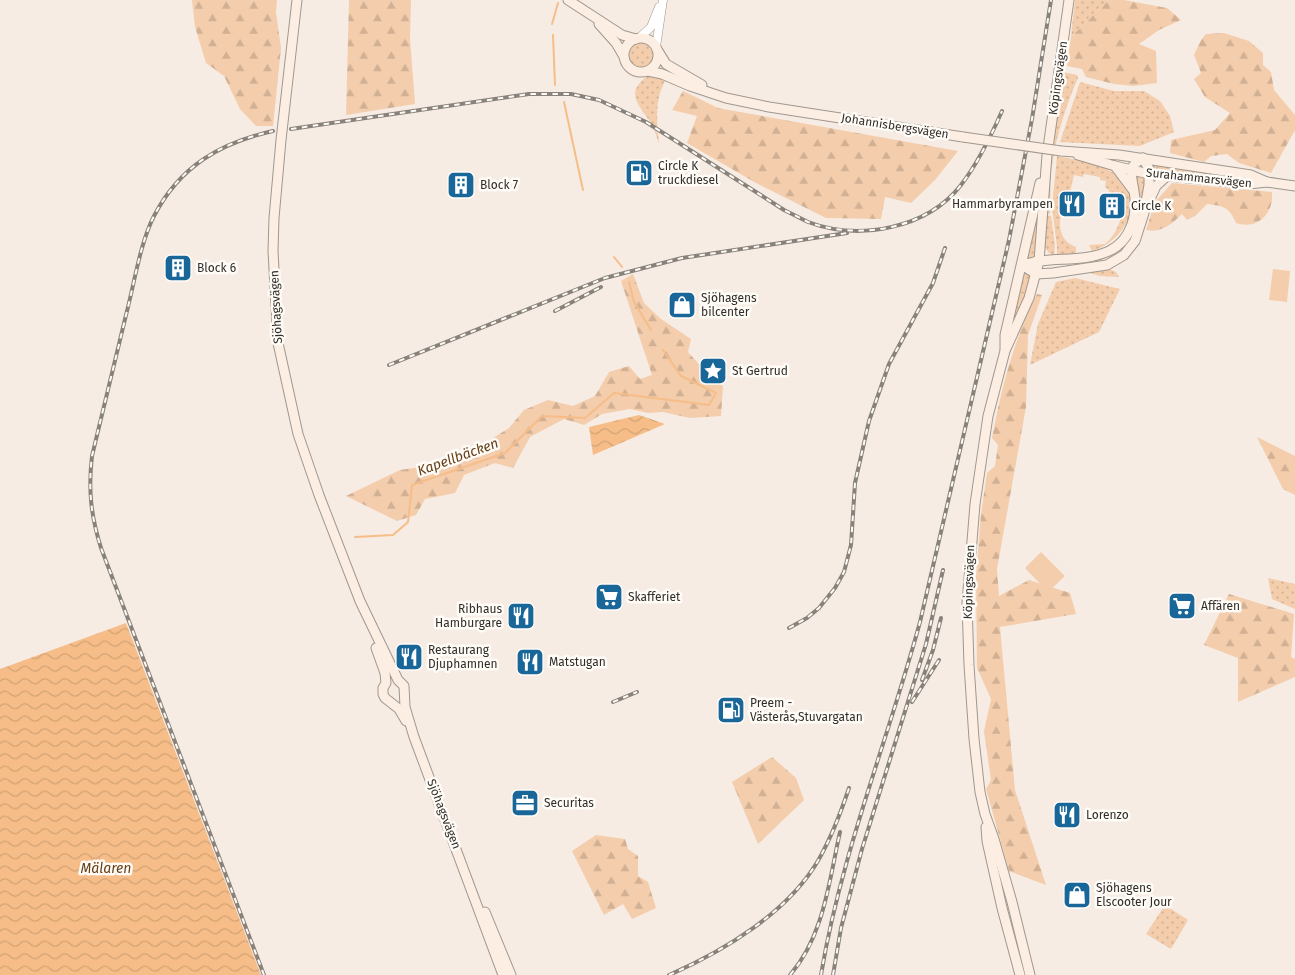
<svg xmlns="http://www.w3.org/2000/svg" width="1295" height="975" viewBox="0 0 1295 975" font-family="'Fira Sans',sans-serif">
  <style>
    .grass { fill: url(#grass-dots) }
    .forest { fill: url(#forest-firs) }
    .pitch { fill: #f3cdac }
    .water { fill: url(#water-waves) }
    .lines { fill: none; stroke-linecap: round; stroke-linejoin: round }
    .stream { stroke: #f6bd88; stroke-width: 2 }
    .tertiary-casing { stroke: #a0978e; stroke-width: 9 }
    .secondary-casing { stroke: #a0978e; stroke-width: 11 }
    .tertiary { stroke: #fff; stroke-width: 8 }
    .secondary { stroke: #fceee2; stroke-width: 9 }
    .rail-casing { stroke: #89827b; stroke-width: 4 }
    .rail { stroke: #fffbf7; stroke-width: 2; stroke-dasharray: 5.5; stroke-linecap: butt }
    .secondary-bridge-casing { stroke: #a0978e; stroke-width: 11; stroke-linecap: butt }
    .secondary-bridge { stroke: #fceee2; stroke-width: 9 }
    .labels { text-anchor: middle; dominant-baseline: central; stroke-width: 5; stroke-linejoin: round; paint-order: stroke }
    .street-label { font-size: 12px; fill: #312d29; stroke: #fffbf7 }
    .poi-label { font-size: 12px; fill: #312d29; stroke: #fffbf7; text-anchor: start }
    .water-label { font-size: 14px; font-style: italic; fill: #643e17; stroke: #fffbf7 }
  </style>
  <defs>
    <pattern id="grass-dots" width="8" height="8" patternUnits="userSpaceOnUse" patternTransform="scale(1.25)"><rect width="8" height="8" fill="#f3cdac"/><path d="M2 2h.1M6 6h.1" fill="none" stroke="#d1b094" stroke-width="1.8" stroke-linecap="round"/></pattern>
    <pattern id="forest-firs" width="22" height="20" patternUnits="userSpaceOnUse" patternTransform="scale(1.25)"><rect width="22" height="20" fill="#f3cdac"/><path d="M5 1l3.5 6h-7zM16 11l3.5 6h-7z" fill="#d1b094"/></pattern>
    <pattern id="water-waves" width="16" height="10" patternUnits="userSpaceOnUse" patternTransform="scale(1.25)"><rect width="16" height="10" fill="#f6bd88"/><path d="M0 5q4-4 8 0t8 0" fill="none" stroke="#d3a375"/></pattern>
  </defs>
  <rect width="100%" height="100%" fill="#f7ece3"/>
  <g class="grass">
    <polygon points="1075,0 1109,0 1071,37"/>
    <circle cx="640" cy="56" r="13"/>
    <path d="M1063,72L1077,75L1078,78C1065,108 1055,140 1051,172C1050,186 1051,201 1050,214L1047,213L1048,180Z"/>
    <path d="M655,75L666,79C654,101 657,120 659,144C657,138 655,131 652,125C646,113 627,98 639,84C643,78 648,76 655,75Z"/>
    <polygon points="1080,82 1114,91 1144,91 1160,101 1170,116 1174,132 1140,146 1060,142"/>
    <path d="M1057,156C1077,160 1102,163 1119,177C1149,201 1122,243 1092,251L1089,245L1105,244C1118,233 1122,218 1124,201L1121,199L1108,197L1109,190L1105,187L1106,181L1100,180V177L1084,174L1083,177L1074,175L1070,192L1065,191L1064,196H1062L1060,207L1067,208L1069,205L1068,210L1062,209C1058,225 1059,241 1076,247V254L1057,255V247L1052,207Z"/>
    <polygon points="1150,161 1246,178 1254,180 1152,171"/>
    <polygon points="1134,173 1147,176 1143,205 1132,239 1120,253 1134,226"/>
    <polygon points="1039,197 1037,258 1029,259 1027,257"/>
    <path d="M1046,215L1051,216L1055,245L1054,256C1038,249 1045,229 1046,215Z"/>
    <polygon points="1109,269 1116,272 1119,277 1100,276 1087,272"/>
    <polygon points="1025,272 1033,277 1009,338 1023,275"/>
    <polygon points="1075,278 1120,289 1099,332 1030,365 1038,324 1056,282"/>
    <polygon points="1268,578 1295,584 1295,609 1272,599"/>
    <polygon points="1165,905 1188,920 1171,949 1146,934"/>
  </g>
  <g class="forest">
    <polygon points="192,0 277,0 276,12 281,48 273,126 256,126 240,109 224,76 206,63 195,27"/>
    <polygon points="349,0 411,0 410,39 415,104 346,115"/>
    <polygon points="1109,0 1124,0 1167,8 1181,20 1159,30 1139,44 1156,51 1157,83 1133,86 1114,84 1086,77 1082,69 1067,66 1071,37"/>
    <polygon points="1224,33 1249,41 1263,53 1263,65 1271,72 1274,90 1295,115 1295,130 1271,173 1239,163 1227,154 1211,156 1204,162 1170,153 1171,140 1215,130 1230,113 1205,97 1194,79 1201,73 1194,55 1201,40 1206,34"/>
    <polygon points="683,91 718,108 958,151 935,180 911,203 885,197 881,219 826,218 756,183 687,143 697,116 672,110"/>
    <path d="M1172,183L1272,192C1274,214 1257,230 1236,223C1229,207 1224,206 1207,204L1195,216L1187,220L1182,214C1171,225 1161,233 1146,230L1155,202Z"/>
    <polygon points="633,274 644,303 661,319 691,339 688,352 705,371 723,386 721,416 690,418 663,412 648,413 630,409 602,414 584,425 564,419 530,437 513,468 495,463 464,475 455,493 425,499 416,515 397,521 346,496 400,470 434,465 474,450 509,428 524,410 548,400 573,406 595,396 609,372 629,366 640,379 652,375 621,281"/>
    <path d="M1037,294L1042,295L1028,335L1026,407L997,569L999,596L1029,580L1070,593L1076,614L1000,627L1015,790L1046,885L1009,871L986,789L991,780L984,731L991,699L977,668L976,577L981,514L987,473L995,466L998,445L992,438C1002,386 1013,342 1037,294Z"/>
    <polygon points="1257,437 1295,456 1295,495 1283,489"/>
    <polygon points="1229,594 1294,614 1291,657 1295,659 1295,677 1238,702 1238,658 1204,645"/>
    <polygon points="772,757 796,778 804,800 758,844 732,782"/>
    <polygon points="596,835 625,839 628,849 638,856 638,876 648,882 656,908 632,919 623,904 604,915 572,851"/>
  </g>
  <g class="pitch">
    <polygon points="1273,269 1290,271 1287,302 1269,300"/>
    <polygon points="1041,552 1065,576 1048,592 1025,568"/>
  </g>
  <g class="water">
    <polygon points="639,415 665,424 593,455 589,427"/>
    <polygon points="126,623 261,975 0,975 0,669"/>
  </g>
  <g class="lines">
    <g class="stream">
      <polyline points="552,24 558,3"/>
      <polyline points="553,35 555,85"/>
      <polyline points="564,102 583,190"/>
      <polyline points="614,257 622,267"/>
      <polyline points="629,282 634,302 651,330"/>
      <polyline points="355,537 393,535 408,522 412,485 505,453 542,416 585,418 614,393 709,405 716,393 681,376 663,350"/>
    </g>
    <defs>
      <g id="tertiary">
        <polyline points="639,38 651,27 659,7"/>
        <polyline points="656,47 663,0"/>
      </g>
      <g id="secondary">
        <polyline points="297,0 281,140 274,218 273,251 278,343 298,434 319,495 360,601 398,680 404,686 405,707 414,737 503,975"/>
        <polyline points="568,0 622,35 636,39"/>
        <polyline points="599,24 616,43 623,55"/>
        <circle cx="641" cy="55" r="17"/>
        <polyline points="658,51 666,64 702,85"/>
        <polyline points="648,71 662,74 690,86 726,98 769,107 963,137"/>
        <polyline points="1061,151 1119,155 1251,175 1267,182 1295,186"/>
        <polyline points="1078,155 1115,166 1149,174 1249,184 1267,182"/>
        <polyline points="1115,166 1133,190"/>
        <polyline points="1150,199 1156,186 1167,176"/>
        <polyline points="1022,265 1036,274 1053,273 1107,265 1124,255 1135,241 1144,213 1149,185 1149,169 1143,158"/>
        <path d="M1022,265C1028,264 1034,261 1041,261C1064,258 1087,261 1109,251C1132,240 1138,213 1134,191C1133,184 1130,174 1132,168C1134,163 1139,161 1143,158"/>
        <polyline points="1005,349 1005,335 1040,183"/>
        <polyline points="376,648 385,673 386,683 383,688 383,694 385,698 399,709 406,721"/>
        <polyline points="986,827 987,841 1002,908 1020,975"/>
        <polyline points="485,912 511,975"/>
        <polyline points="1030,975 1012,902 994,839 985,814 980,792 974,739 969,665 967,603 975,504 988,416 1005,351 1029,298 1039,261 1047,155 1069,0"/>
      </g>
    </defs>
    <use href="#tertiary" class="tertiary-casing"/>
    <use href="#secondary" class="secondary-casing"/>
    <use href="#tertiary" class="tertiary"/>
    <use href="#secondary" class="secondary"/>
    <defs>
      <g id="rail">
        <path d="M291,129L529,94H571L599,100L646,122L784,210C792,214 800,218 808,222C859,241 927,229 961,185C978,163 991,136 1002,111"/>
        <polyline points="555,311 601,287"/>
        <polyline points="389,365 605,278 682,258 847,233"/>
        <polyline points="789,628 807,618 819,608 835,588 844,572 851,545 855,483 869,421 889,364 933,283 945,248"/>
        <polyline points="922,680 933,650 941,618"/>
        <polyline points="613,702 637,692"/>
        <polyline points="912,702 939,660"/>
        <path d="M264,975L101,548C91,516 88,490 92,456C103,409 115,362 126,315C134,285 140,243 154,216C180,166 220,143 273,131"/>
        <path d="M669,975C724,951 789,912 819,859C832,836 841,812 849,788"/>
        <path d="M790,975C824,936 829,881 840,832"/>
        <path d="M821,975C841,854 888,740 920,622L1009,240L1032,119L1051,0"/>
        <polyline points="833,975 841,928 862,849 926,644 943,570"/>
      </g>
    </defs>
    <use href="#rail" class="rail-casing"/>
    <use href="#rail" class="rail"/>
    <defs>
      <polyline id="secondary-bridge" points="963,137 1061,151"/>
    </defs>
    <use href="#secondary-bridge" class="secondary-bridge-casing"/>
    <use href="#secondary-bridge" class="secondary-bridge"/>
  </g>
  <defs>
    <symbol id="fuel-square" viewBox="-11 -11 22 22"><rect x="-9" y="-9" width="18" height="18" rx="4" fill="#196799" stroke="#fffbf7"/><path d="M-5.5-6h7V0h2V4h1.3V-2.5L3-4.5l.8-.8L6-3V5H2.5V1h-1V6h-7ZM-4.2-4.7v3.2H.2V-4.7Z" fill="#fff"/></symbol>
    <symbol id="building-square" viewBox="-11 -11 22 22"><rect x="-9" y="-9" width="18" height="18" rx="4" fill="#196799" stroke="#fffbf7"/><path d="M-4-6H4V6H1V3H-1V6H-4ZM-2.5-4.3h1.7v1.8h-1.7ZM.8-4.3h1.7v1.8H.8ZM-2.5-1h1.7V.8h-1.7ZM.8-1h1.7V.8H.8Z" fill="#fff"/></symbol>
    <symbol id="restaurant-square" viewBox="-11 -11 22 22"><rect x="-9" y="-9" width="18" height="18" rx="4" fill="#196799" stroke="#fffbf7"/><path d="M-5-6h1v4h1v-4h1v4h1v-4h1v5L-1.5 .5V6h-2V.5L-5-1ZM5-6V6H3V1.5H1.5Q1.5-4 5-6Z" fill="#fff"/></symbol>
    <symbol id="shop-square" viewBox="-11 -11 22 22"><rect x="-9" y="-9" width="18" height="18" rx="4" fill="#196799" stroke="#fffbf7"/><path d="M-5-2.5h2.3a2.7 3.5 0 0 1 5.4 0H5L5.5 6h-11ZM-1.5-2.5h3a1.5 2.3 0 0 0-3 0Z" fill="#fff"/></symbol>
    <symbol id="sight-square" viewBox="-11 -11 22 22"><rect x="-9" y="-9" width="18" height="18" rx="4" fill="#196799" stroke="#fffbf7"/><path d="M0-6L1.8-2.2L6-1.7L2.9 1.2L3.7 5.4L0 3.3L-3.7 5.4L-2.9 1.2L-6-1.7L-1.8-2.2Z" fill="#fff"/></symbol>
    <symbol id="supermarket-square" viewBox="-11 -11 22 22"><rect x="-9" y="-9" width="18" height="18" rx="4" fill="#196799" stroke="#fffbf7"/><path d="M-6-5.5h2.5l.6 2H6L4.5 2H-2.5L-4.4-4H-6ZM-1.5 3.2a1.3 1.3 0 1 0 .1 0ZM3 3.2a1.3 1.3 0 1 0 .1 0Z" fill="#fff"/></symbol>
    <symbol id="office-square" viewBox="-11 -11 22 22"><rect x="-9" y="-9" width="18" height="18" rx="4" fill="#196799" stroke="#fffbf7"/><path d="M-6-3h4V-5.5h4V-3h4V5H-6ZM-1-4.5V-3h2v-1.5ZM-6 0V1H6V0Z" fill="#fff"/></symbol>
  </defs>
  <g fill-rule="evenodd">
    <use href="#fuel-square" x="623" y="157" width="32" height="32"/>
    <use href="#building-square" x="445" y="169" width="32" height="32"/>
    <use href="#restaurant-square" x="1056" y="188" width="32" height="32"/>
    <use href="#building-square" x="1096" y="190" width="32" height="32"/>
    <use href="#building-square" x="162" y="252" width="32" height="32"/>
    <use href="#shop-square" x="666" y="289" width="32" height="32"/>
    <use href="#sight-square" x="697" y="355" width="32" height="32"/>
    <use href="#supermarket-square" x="593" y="581" width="32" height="32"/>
    <use href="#supermarket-square" x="1166" y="590" width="32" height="32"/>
    <use href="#restaurant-square" x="505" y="600" width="32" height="32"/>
    <use href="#restaurant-square" x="393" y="641" width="32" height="32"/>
    <use href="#restaurant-square" x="514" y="646" width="32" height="32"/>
    <use href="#fuel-square" x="715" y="694" width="32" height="32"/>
    <use href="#office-square" x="509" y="787" width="32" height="32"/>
    <use href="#restaurant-square" x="1051" y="799" width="32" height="32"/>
    <use href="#shop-square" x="1061" y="879" width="32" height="32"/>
  </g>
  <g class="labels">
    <g class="street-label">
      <text transform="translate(1058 78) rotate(-82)">Köpingsvägen</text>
      <text transform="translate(895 126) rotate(9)">Johannisbergsvägen</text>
      <text transform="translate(1199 178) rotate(6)">Surahammarsvägen</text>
      <text transform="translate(276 307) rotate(-93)">Sjöhagsvägen</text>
      <text transform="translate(969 582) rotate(-88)">Köpingsvägen</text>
      <text transform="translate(444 814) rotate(69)">Sjöhagsvägen</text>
    </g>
    <g class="poi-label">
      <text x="658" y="166">Circle K<tspan x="658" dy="14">truckdiesel</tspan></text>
      <text x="480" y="185">Block 7</text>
      <text x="1053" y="204" text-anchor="end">Hammarbyrampen</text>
      <text x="1131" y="206">Circle K</text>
      <text x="197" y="268">Block 6</text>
      <text x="701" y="298">Sjöhagens<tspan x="701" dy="14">bilcenter</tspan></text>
      <text x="732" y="371">St Gertrud</text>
      <text x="628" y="597">Skafferiet</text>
      <text x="1201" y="606">Affären</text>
      <text x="502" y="609" text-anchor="end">Ribhaus<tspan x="502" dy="14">Hamburgare</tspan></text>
      <text x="428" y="650">Restaurang<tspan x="428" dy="14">Djuphamnen</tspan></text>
      <text x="549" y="662">Matstugan</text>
      <text x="750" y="703">Preem -<tspan x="750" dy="14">Västerås,Stuvargatan</tspan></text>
      <text x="544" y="803">Securitas</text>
      <text x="1086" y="815">Lorenzo</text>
      <text x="1096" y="888">Sjöhagens<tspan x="1096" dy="14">Elscooter Jour</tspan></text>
    </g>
    <g class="water-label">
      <text transform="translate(458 457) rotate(-20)">Kapellbäcken</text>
      <text x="106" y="868">Mälaren</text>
    </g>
  </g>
</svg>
